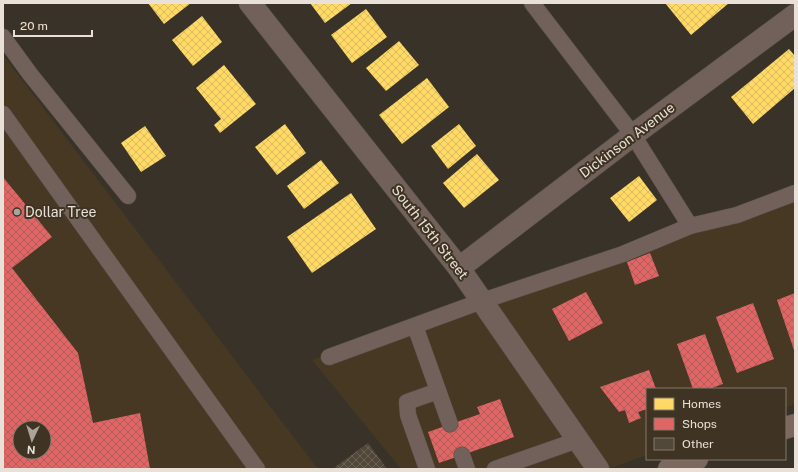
<svg xmlns="http://www.w3.org/2000/svg" width="798" height="472" viewBox="0 0 798 472" font-family="'Public Sans',sans-serif">
  <style>
    .built { fill: #473824; fill-rule: evenodd }
    .homes { fill: url(#homes-cross-hatch) }
    .shops { fill: url(#shops-cross-hatch); fill-rule: evenodd }
    .building { fill: url(#building-cross-hatch) }
    .lines { fill: none; stroke-linecap: round; stroke-linejoin: round }
    .service-casing { stroke: #534e47; stroke-width: 17 }
    .minor-casing { stroke: #534e47; stroke-width: 23 }
    .primary-casing { stroke: #534e47; stroke-width: 23 }
    .service { stroke: #71615a; stroke-width: 16 }
    .minor { stroke: #71615a; stroke-width: 22 }
    .primary { stroke: #7c685f; stroke-width: 22 }
    .poi-dot { fill: #aba49a; stroke: #3f3323; stroke-width: 1.5 }
    .labels { text-anchor: middle; dominant-baseline: central; stroke-width: 4; stroke-linejoin: round; paint-order: stroke }
    .street-label { font-size: 14px; fill: #e9e1d7; stroke: #3f3323 }
    .poi-label { font-size: 14px; fill: #e9e1d7; stroke: #3f3323; text-anchor: start }
  </style>
  <defs>
    <pattern id="homes-cross-hatch" width="8" height="8" patternUnits="userSpaceOnUse"><rect width="8" height="8" fill="#ffd966"/><path d="M0 0l8 8M0 8l8-8" fill="none" stroke="#dabb5e"/></pattern>
    <pattern id="shops-cross-hatch" width="8" height="8" patternUnits="userSpaceOnUse"><rect width="8" height="8" fill="#e06666"/><path d="M0 0l8 8M0 8l8-8" fill="none" stroke="#b25c5b"/></pattern>
    <pattern id="building-cross-hatch" width="8" height="8" patternUnits="userSpaceOnUse"><rect width="8" height="8" fill="#524839"/><path d="M0 0l8 8M0 8l8-8" fill="none" stroke="#6b6255"/></pattern>
  </defs>
  <rect width="100%" height="100%" fill="#393229"/>
  <g class="built">
    <path d="M3,55L318,469H3ZM20,428H44V452H20Z"/>
    <polygon points="795,189 795,404 785,408 785,389 647,389 647,455 608,469 401,469 312,360"/>
  </g>
  <g class="homes">
    <polygon points="148,3 191,3 164,24"/>
    <polygon points="310,3 352,3 325,23"/>
    <polygon points="665,3 729,3 691,35"/>
    <polygon points="366,9 387,37 352,63 331,35"/>
    <polygon points="202,16 222,42 193,66 172,40"/>
    <polygon points="399,41 419,65 386,91 366,68"/>
    <polygon points="789,49 795,56 795,88 753,124 731,97"/>
    <polygon points="224,65 256,104 220,133 214,125 221,119 196,88"/>
    <polygon points="427,78 449,107 402,144 379,115"/>
    <polygon points="285,124 306,153 277,175 255,147"/>
    <polygon points="459,124 476,146 448,169 431,146"/>
    <polygon points="145,126 166,156 141,172 121,143"/>
    <polygon points="477,154 499,180 464,208 443,183"/>
    <polygon points="321,160 339,183 304,209 287,186"/>
    <polygon points="639,176 657,200 629,222 610,198"/>
    <polygon points="351,193 376,229 312,273 287,237"/>
  </g>
  <g class="shops">
    <path d="M3,177L52,237L12,268L78,353L93,423L140,413L150,469H3ZM20,428H44V452H20Z"/>
    <polygon points="650,253 659,276 635,285 627,262"/>
    <polygon points="586,292 603,323 569,341 552,309"/>
    <polygon points="795,293 795,353 777,300"/>
    <polygon points="753,303 774,359 737,373 716,317"/>
    <polygon points="705,334 723,384 709,389 693,389 677,344"/>
    <polygon points="649,370 656,389 647,389 647,409 638,412 641,418 629,423 625,410 619,412 600,387"/>
    <polygon points="500,399 514,437 439,463 428,432 480,414 477,407"/>
  </g>
  <polygon class="building" points="368,443 387,469 337,469 335,467"/>
  <g class="lines">
    <defs>
      <g id="service">
        <polyline points="532,3 633,135 690,226"/>
        <polyline points="3,37 30,74 128,196"/>
        <polyline points="3,114 257,469"/>
        <polyline points="415,326 450,424"/>
        <polyline points="329,357 482,301 623,254 690,226 737,215 795,193"/>
        <polyline points="462,455 467,469"/>
        <polyline points="427,469 408,415 407,402 438,391"/>
        <polyline points="495,469 578,440"/>
      </g>
      <g id="minor">
        <polyline points="250,3 459,268 598,469"/>
        <polyline points="459,268 633,135 795,15"/>
      </g>
      <g id="primary">
        <polyline points="785,428 795,425"/>
        <polyline points="669,469 697,459"/>
      </g>
    </defs>
    <use href="#service" class="service-casing"/>
    <use href="#minor" class="minor-casing"/>
    <use href="#primary" class="primary-casing"/>
    <use href="#service" class="service"/>
    <use href="#minor" class="minor"/>
    <use href="#primary" class="primary"/>
  </g>
  <circle class="poi-dot" cx="17" cy="212" r="4"/>
  <g class="labels">
    <g class="street-label">
      <text transform="translate(627 140) rotate(-37)">Dickinson Avenue</text>
      <text transform="translate(430 232) rotate(52)">South 15th Street</text>
    </g>
    <g class="poi-label">
      <text x="25" y="212">Dollar Tree</text>
    </g>
  </g>
  <rect width="798" height="472" fill="none" stroke="#e9e1d7" stroke-width="8"/>
  <rect x="646" y="388" width="140" height="72" fill="#3f3323" stroke="#83796b"/>
  <rect x="654" y="398" width="20" height="12" fill="#ffd966" stroke="#83796b"/>
  <text x="682" y="408" font-size="12" fill="#e9e1d7">Homes</text>
  <rect x="654" y="418" width="20" height="12" fill="#e06666" stroke="#83796b"/>
  <text x="682" y="428" font-size="12" fill="#e9e1d7">Shops</text>
  <rect x="654" y="438" width="20" height="12" fill="#524839" stroke="#83796b"/>
  <text x="682" y="448" font-size="12" fill="#e9e1d7">Other</text>
  <g transform="translate(32 440) rotate(184)"><circle r="19" fill="#3f3323" stroke="#83796b"/>
  <path d="M0-3L7 15L0 10L-7 15Z" fill="#aba49a"/>
  <text y="-6" font-size="11" font-weight="bold" text-anchor="middle" fill="#e9e1d7">N</text>
  </g>
  <path d="M14 30v6h78v-6" fill="none" stroke="#e9e1d7" stroke-width="2"/>
  <text x="20" y="30" font-size="12" fill="#e9e1d7" stroke="#3f3323" stroke-width="3" paint-order="stroke">20 m</text>
</svg>
